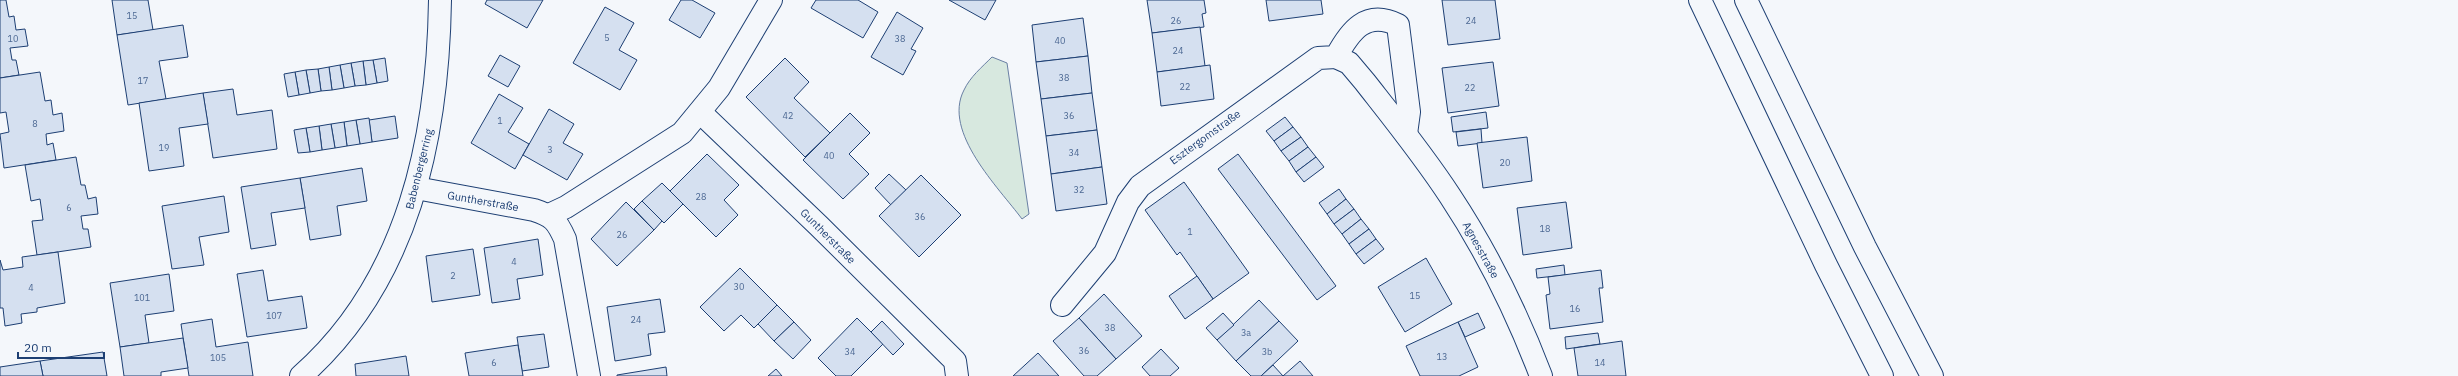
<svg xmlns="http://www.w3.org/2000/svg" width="2458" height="376" viewBox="0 0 2458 376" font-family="'IBM Plex Sans',sans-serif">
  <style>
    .green { fill: #d7e8df; stroke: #687fa3 }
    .building { fill: #d5e0f0; stroke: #1d3f73 }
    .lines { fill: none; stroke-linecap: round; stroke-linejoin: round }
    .minor-casing { stroke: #1d3f73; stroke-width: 24 }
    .primary-casing { stroke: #1d3f73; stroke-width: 24 }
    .minor { stroke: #f4f7fb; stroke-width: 22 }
    .primary { stroke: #f4f7fb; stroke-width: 22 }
    .labels { text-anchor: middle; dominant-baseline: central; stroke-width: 3; stroke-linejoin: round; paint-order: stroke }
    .number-label { font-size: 9px; fill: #4b6792 }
    .street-label { font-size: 11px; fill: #1d3f73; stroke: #f4f7fb }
  </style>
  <rect width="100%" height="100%" fill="#f4f7fb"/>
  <path class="green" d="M992,57L1007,63L1029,214L1022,219C999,188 942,132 964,90C970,77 982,67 992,57Z"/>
  <g class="building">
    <polygon points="0,0 6,0 9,17 14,16 16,30 25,29 28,46 10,48 12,60 16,60 19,75 0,78"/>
    <polygon points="112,0 148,0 153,30 117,35"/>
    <polygon points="487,0 543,0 527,28 485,4"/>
    <polygon points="681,0 692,0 715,13 700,38 669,20"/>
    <polygon points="816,0 858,0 878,12 863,38 811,8"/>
    <polygon points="949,0 996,0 985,20"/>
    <polygon points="1147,0 1204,0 1206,13 1202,14 1204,27 1152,33"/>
    <polygon points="1266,0 1321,0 1323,14 1269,21"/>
    <polygon points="1442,0 1495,0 1500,39 1448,45"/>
    <polygon points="605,7 634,23 619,50 637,60 620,90 573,63"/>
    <polygon points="897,12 923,28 911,49 916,51 903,75 871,57"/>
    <polygon points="1083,18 1088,56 1036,62 1032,25"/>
    <polygon points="183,25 188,57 159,61 166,99 128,105 117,35"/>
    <polygon points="1200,27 1205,66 1157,72 1152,33"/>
    <polygon points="500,55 520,66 508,87 488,76"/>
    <polygon points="1088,56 1092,93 1041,99 1036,62"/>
    <polygon points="385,58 388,81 377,83 373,60"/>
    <polygon points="785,58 809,82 794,98 830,133 805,157 746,97"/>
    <polygon points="373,60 377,83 366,85 363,61"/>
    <polygon points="363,61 366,85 355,86 351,63"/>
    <polygon points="1493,62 1499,106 1448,113 1442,68"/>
    <polygon points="351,63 355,86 344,88 340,65"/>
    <polygon points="340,65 344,88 332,90 329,67"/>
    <polygon points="1210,65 1214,99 1161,106 1157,72"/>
    <polygon points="329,67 332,90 321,91 318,69"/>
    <polygon points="318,69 321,91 310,93 306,70"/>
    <polygon points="306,70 310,93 299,95 295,72"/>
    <polygon points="40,72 45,101 51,100 53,115 62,113 64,131 46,134 47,145 53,143 56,160 4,168 0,134 9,132 6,112 0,113 0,78"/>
    <polygon points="295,72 299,95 288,97 284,74"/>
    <polygon points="233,89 237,115 272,110 277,149 213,158 203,93"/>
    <polygon points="203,93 208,124 179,128 184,166 149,171 139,103"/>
    <polygon points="1092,93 1097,130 1046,136 1041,99"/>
    <polygon points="499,94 523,108 508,132 529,144 515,169 471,143"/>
    <polygon points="549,109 574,124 563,143 583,154 567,180 523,155"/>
    <polygon points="1486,112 1488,128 1453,132 1451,117"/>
    <polygon points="850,113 870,133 849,154 869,174 843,199 803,160"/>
    <polygon points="395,116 398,138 372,142 369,120"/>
    <polygon points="1285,117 1293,127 1274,141 1266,131"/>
    <polygon points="369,118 372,142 360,144 356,120"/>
    <polygon points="356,120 360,144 347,146 344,122"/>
    <polygon points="344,122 347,146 335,148 331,124"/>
    <polygon points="331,124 335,148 322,150 319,126"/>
    <polygon points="319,126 322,150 310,152 306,128"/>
    <polygon points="1293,127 1301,137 1281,151 1274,141"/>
    <polygon points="306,128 310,152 298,153 294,130"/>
    <polygon points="1481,129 1482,143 1458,146 1456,132"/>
    <polygon points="1097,130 1102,167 1051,174 1046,136"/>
    <polygon points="1301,137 1308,147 1289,161 1281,151"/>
    <polygon points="1527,137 1532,181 1483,188 1477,143"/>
    <polygon points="1308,147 1316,157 1296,172 1289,161"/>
    <polygon points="707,154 739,185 724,200 738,215 716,237 670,191"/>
    <polygon points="1238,154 1336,286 1317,300 1218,169"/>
    <polygon points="76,157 81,185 85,185 88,199 96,197 98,214 81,216 83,229 88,229 91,247 37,255 32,221 43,220 40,199 31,201 25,165"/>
    <polygon points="1316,157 1324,167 1304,182 1296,172"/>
    <polygon points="1102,167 1107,204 1056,211 1051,174"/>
    <polygon points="362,168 367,201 337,206 341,235 310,240 300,178"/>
    <polygon points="889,174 906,190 891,205 875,188"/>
    <polygon points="921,175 961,215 919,257 879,216"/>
    <polygon points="300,178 305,208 271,213 276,245 251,249 241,187"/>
    <polygon points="1184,182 1249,273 1213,299 1180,252 1177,255 1145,210"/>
    <polygon points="662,183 683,204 664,223 642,201"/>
    <polygon points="1339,189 1346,199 1327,214 1319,203"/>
    <polygon points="224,196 229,232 199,237 204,265 172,269 162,206"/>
    <polygon points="1346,199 1354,209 1334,224 1327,214"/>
    <polygon points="642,201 662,221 654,230 634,209"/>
    <polygon points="626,202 654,230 617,266 591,239"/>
    <polygon points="1566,202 1572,248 1523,255 1517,208"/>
    <polygon points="1354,209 1361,219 1342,234 1334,224"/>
    <polygon points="1361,219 1369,229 1349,244 1342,234"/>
    <polygon points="1369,229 1376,239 1356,254 1349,244"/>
    <polygon points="538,239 543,275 517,279 520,299 492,303 484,248"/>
    <polygon points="1376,239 1384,249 1364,264 1356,254"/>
    <polygon points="473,249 480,295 432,302 426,256"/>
    <polygon points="58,252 65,303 37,308 37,312 21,314 22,323 5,326 3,308 0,308 0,260 3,270 23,267 22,257"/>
    <polygon points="1426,258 1452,304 1405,332 1378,287"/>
    <polygon points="1564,265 1565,275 1537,278 1536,269"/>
    <polygon points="740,268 777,305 754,328 741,315 724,331 700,307"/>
    <polygon points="263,270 268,301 302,296 307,328 247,337 237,274"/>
    <polygon points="1601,270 1603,288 1599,288 1603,322 1550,329 1546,295 1550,294 1548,277"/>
    <polygon points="169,274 174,311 145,315 149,343 120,347 110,283"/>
    <polygon points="1197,276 1213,299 1185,319 1169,296"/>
    <polygon points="1104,294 1142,336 1116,359 1079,318"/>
    <polygon points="660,299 665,332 648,334 651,355 615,361 607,307"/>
    <polygon points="1259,300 1279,321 1236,361 1217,340"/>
    <polygon points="777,305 794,322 774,341 758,324"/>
    <polygon points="1223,313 1234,325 1217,340 1206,328"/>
    <polygon points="1478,313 1485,328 1465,337 1458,322"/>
    <polygon points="857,318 883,344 851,376 836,376 818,358"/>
    <polygon points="1079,318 1116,359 1097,376 1084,376 1053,341"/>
    <polygon points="212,319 216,347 248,342 253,376 189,376 181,324"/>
    <polygon points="882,321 904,344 893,355 871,332"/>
    <polygon points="1279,321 1298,341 1261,376 1251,376 1236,361"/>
    <polygon points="794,322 811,340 793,359 774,341"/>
    <polygon points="1458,322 1478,367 1459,376 1420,376 1406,346"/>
    <polygon points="1598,333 1600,344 1566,349 1565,337"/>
    <polygon points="544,334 549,367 522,371 517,337"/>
    <polygon points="183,338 188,368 161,372 161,376 124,376 120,347"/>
    <polygon points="1622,341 1626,376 1578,376 1574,348"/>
    <polygon points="518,345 523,376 469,376 465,353"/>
    <polygon points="1161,349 1179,368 1170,376 1150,376 1142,367"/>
    <polygon points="103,352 107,376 43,376 40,361"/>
    <polygon points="1038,353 1059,376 1013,376"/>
    <polygon points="406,356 409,376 356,376 355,364"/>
    <polygon points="40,361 43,376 0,376 0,367"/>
    <polygon points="1300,361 1313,376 1283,376"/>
    <polygon points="1273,365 1283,376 1261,376"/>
    <polygon points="666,367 667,376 617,376 617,375"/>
    <polygon points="776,369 782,376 768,376"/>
  </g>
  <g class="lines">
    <defs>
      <g id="minor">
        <path d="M1336,57L1349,63L1365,82C1394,119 1424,156 1450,196C1487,252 1517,313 1541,376"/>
        <polyline points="701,113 819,226 955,361 957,376"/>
        <path d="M416,188L534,210C553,216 557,221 565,239L589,376"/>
        <polyline points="549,215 566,207 682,133 719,88 771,0"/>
        <path d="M1062,305L1105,253L1128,202L1140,186L1318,58L1336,57C1350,31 1366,9 1398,25L1409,112L1406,134"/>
        <path d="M301,376C409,281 438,137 440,0"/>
      </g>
      <g id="primary">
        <polyline points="1700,0 1826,265 1882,376"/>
        <polyline points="1746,0 1865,247 1932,376"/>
      </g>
    </defs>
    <use href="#minor" class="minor-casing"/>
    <use href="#primary" class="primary-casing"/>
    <use href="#minor" class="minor"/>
    <use href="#primary" class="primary"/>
  </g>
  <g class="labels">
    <g class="number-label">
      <text x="132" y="15">15</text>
      <text x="1176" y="20">26</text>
      <text x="1471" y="20">24</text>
      <text x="607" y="37">5</text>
      <text x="13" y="38">10</text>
      <text x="900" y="38">38</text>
      <text x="1060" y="40">40</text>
      <text x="1178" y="50">24</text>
      <text x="1064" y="77">38</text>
      <text x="143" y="80">17</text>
      <text x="1185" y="86">22</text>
      <text x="1470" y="87">22</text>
      <text x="788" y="115">42</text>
      <text x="1069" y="115">36</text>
      <text x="500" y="120">1</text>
      <text x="35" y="123">8</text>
      <text x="164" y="147">19</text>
      <text x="550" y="149">3</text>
      <text x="1074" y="152">34</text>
      <text x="829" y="155">40</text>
      <text x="1505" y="162">20</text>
      <text x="1079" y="189">32</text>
      <text x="701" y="196">28</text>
      <text x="69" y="207">6</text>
      <text x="920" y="216">36</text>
      <text x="1545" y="228">18</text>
      <text x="1190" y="231">1</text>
      <text x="622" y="234">26</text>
      <text x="514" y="261">4</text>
      <text x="453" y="275">2</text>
      <text x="739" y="286">30</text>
      <text x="31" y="287">4</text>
      <text x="1415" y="295">15</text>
      <text x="142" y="297">101</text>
      <text x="1575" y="308">16</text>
      <text x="274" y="315">107</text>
      <text x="636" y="319">24</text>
      <text x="1110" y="327">38</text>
      <text x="1246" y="332">3a</text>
      <text x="1084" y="350">36</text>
      <text x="850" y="351">34</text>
      <text x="1267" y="351">3b</text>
      <text x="1442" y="356">13</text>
      <text x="218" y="357">105</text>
      <text x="494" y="362">6</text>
      <text x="1600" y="362">14</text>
    </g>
    <g class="street-label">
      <text transform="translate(1205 137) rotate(-36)">Esztergomstraße</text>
      <text transform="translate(419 169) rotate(-76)">Babenbergerring</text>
      <text transform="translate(483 201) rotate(10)">Guntherstraße</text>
      <text transform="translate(828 236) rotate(45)">Guntherstraße</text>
      <text transform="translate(1481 250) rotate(61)">Agnesstraße</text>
    </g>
  </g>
  <path d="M18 352v6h86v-6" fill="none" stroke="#1d3f73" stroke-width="2"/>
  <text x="24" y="352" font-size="12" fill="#1d3f73" stroke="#f4f7fb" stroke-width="3" paint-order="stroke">20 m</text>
</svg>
